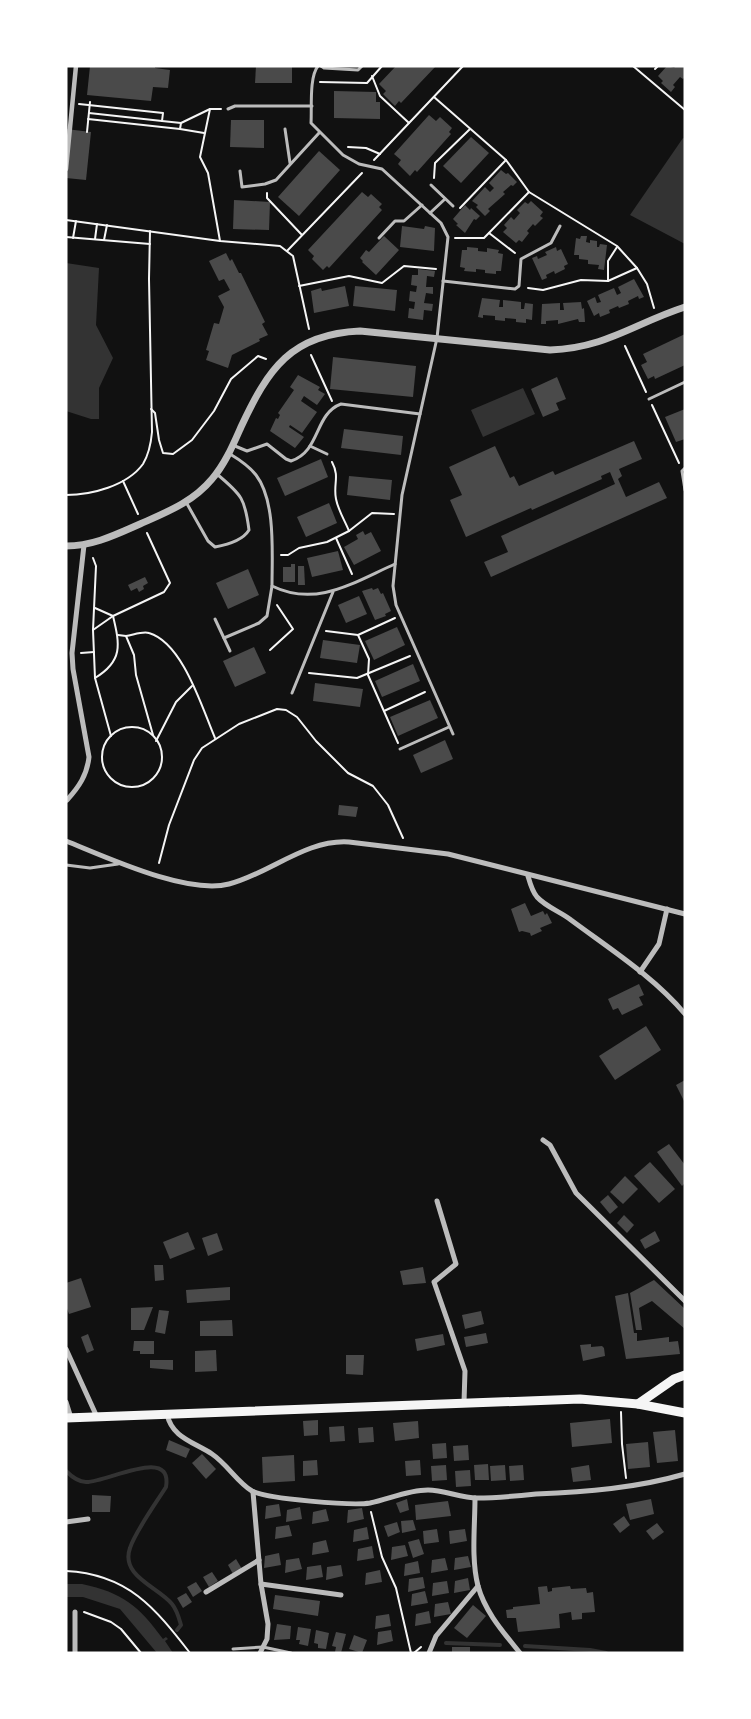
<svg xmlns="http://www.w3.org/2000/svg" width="751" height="1719" viewBox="0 0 751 1719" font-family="Lato,sans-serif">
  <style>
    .water { fill: #333 }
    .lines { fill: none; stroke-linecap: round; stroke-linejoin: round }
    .stream { stroke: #333; stroke-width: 4 }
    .building { fill: #4a4a4a }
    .path { stroke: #f5f5f5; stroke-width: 2 }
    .service { stroke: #bcbcbc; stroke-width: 3 }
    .pedestrian { stroke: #bcbcbc; stroke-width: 4.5 }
    .minor { stroke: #bcbcbc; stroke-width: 5 }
    .tertiary { stroke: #bcbcbc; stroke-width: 7 }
    .primary { stroke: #f5f5f5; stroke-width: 9 }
  </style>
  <rect width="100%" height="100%" fill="#111"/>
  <g class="water">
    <polygon points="683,138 685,139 685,244 630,215"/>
    <polygon points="66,263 99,268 96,325 113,358 99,388 99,419 91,419 66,411"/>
    <polygon points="523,388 535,414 483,437 471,410"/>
    <path d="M82,1584C123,1593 138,1605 163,1639L166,1637L168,1639L165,1641L173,1653H157L120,1609L83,1597H66V1584Z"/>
  </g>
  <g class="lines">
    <g class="stream">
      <path d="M66,1471C72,1477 78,1482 86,1482C106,1483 173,1445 166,1487C156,1503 135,1532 130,1548C120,1576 158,1587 172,1604C177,1610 179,1618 181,1625L177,1630"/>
      <polyline points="446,1643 500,1645"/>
      <polyline points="525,1646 590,1650 606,1653"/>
    </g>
  </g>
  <g class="building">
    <polygon points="90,66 155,66 155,68 170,70 168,88 153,87 151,101 87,95"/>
    <polygon points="256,66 292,66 292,83 255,83"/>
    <polygon points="396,66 436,66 401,103 399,101 395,106 383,94 386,91 379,84"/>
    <polygon points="667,66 674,68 676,66 685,66 685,77 683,79 680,77 673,85 675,87 671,92 661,83 663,81 658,76"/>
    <polygon points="334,91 376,92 376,102 380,102 380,119 334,118"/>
    <polygon points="429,115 436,121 440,117 452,128 449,132 451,134 417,172 415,170 410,176 398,164 401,160 394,154"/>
    <polygon points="231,120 264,120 264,148 230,147"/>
    <polygon points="66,129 91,132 86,180 66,178"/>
    <polygon points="471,137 489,153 461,183 443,166"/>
    <polygon points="319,151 340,170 299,216 278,197"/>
    <polygon points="501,170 506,174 508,173 517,182 513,186 511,185 503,192 505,194 488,209 490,211 485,216 476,207 478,205 472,201 485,187 490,192 494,188 489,183"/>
    <polygon points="362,192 368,197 371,194 382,204 379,207 382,210 329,268 327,266 323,270 312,259 314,256 308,250"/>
    <polygon points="234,200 270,202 269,230 233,229"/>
    <polygon points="531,201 543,212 540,216 543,218 535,226 533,224 527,231 529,233 522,242 519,240 516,243 503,232 507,228 504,225 511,217 514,220 520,213 517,210 525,202 528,204"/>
    <polygon points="465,205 470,210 471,208 480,216 476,220 474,219 465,233 456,225 458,224 453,219"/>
    <polygon points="402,226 424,229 425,226 435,228 434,251 400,247"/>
    <polygon points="384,236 399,250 376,275 362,262 363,261 360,258 366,250 369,252"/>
    <polygon points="581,236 587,236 586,242 590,243 590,240 597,241 597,247 599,247 600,244 607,245 604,270 598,269 599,265 588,264 588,260 579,259 579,255 574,255 576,238 580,239"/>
    <polygon points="467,247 478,248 478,251 487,252 487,248 499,250 498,253 503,254 501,271 496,271 496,274 485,273 485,270 476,269 476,272 464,271 465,268 460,267 462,250 467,250"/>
    <polygon points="556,247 557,251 561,249 568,264 564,266 565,269 555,274 554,271 546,275 547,278 542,280 532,258 537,256 538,259 547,255 545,252"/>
    <polygon points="226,253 230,261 232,259 239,273 241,273 265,322 262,324 268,335 259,339 260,341 232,355 228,368 206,360 209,351 206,350 214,323 219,324 224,307 218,296 230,290 224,279 219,281 209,261"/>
    <polygon points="418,269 435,271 434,277 427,276 426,287 433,287 433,294 426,293 424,303 433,304 432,311 424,310 423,320 408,318 409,308 414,309 415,302 409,301 410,291 416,292 417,286 411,285 412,275 418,275"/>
    <polygon points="634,279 644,297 639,299 638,296 628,301 629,304 619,308 618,306 609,310 610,313 600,317 599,313 594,316 587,301 595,297 597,303 601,302 598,295 614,288 617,295 621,293 618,287"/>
    <polygon points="345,286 349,306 314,313 311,291 321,288 322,291"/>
    <polygon points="355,286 397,290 395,311 353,306"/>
    <polygon points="482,298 500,300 499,307 503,307 503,300 521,302 521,309 524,309 525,303 533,304 532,320 526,319 526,323 516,322 516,319 505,318 505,321 495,320 495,316 483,315 483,318 478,317"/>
    <polygon points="581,302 582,309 584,308 585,322 579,322 578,319 558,324 558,320 546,321 546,324 541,324 542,304 560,303 560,310 564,310 563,303"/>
    <polygon points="685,334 685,365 655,379 654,376 648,379 641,365 647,362 643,354"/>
    <polygon points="333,357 416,366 413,397 330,389"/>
    <polygon points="298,375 320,387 318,390 325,394 317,405 304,396 301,401 317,412 302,433 290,425 289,427 304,437 295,448 270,431 276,418 278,419 280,415 278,413 294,390 290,387"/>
    <polygon points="557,377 566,399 556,403 559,410 543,417 531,389"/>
    <polygon points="685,409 685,439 676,442 665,417"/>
    <polygon points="344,429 403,436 401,455 341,448"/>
    <polygon points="634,441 642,459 619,469 622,476 618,479 626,497 659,482 667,498 491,577 484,562 508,552 501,536 615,484 610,472 601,476 602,479 532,510 531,508 466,537 450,500 462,495 449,467 495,446 510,478 514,476 519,486 553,471 555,475"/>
    <polygon points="321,459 328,477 285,496 277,478"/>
    <polygon points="349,476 392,480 390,500 347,495"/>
    <polygon points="329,503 337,523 306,537 297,517"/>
    <polygon points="363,531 365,535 371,532 381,551 354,565 344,547 358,539 356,535"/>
    <polygon points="338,551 343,570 312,577 307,558"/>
    <polygon points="291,564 295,564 295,582 283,582 283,567 291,567"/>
    <polygon points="298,566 304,566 305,585 298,585"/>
    <polygon points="248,569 259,595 228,609 216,583"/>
    <polygon points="145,577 148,583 143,586 144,589 139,592 137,588 131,591 128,585"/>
    <polygon points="372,588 373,590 378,588 381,594 383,593 391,611 385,614 386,616 375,620 362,591"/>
    <polygon points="359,596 367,614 346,623 338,605"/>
    <polygon points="397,627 405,645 374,660 365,641"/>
    <polygon points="323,640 360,645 357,663 320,658"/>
    <polygon points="254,647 266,673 235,687 223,661"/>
    <polygon points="413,664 420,681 382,697 375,681"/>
    <polygon points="315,683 363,689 360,707 313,701"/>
    <polygon points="430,700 438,718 398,736 390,717"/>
    <polygon points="445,740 453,759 421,773 413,755"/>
    <polygon points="339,805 358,807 356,817 338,815"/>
    <polygon points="525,903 531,916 543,911 545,915 547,913 552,923 540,928 542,931 531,936 530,933 522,931 519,932 511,909"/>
    <polygon points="639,984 644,995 639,997 643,1005 622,1015 618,1008 613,1010 608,999"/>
    <polygon points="646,1026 661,1050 615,1080 599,1056"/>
    <polygon points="685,1080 685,1103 676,1085"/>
    <polygon points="669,1144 685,1165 685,1183 682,1186 657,1152"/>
    <polygon points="650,1162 675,1189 659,1203 634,1176"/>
    <polygon points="625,1176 638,1189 623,1204 610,1192"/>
    <polygon points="608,1195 618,1207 610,1214 600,1202"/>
    <polygon points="624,1215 634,1225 627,1233 617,1223"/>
    <polygon points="655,1231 660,1241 645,1249 640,1240"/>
    <polygon points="188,1232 195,1249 170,1259 163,1242"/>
    <polygon points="217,1233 223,1250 208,1256 202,1238"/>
    <polygon points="154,1265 163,1265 164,1280 155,1281"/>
    <polygon points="423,1267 426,1283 403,1285 400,1271"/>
    <polygon points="81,1278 91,1307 69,1314 66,1306 66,1283"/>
    <polygon points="654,1280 685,1309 685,1329 652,1301 639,1308 642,1330 636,1330 630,1293"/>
    <polygon points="230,1287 230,1300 187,1303 186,1290"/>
    <polygon points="628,1293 634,1333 637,1333 637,1341 669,1337 669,1342 678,1341 680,1354 626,1359 615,1296"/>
    <polygon points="153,1307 144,1330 131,1330 131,1308"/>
    <polygon points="159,1310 169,1311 165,1334 155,1332"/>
    <polygon points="481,1311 484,1324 465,1329 462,1315"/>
    <polygon points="232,1320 233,1336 200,1336 200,1321"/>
    <polygon points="486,1333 488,1343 466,1347 464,1337"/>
    <polygon points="88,1334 94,1350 87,1353 81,1337"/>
    <polygon points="443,1334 445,1345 417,1351 415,1339"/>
    <polygon points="134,1341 154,1341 154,1354 140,1354 140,1351 133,1351"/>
    <polygon points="591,1344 591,1347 602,1346 604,1348 605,1356 583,1361 580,1345"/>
    <polygon points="216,1350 217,1371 195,1372 195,1351"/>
    <polygon points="346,1355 364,1355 363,1375 346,1374"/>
    <polygon points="150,1360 173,1360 173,1370 150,1368"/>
    <polygon points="610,1419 612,1443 572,1447 570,1423"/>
    <polygon points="318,1420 318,1435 304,1436 303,1421"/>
    <polygon points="418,1421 419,1438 395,1441 393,1423"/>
    <polygon points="344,1426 345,1441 330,1442 329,1427"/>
    <polygon points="373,1427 374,1442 359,1443 358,1428"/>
    <polygon points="675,1430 678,1461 657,1463 653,1432"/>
    <polygon points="169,1440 190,1449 186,1458 166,1450"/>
    <polygon points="648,1442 650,1467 628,1469 626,1444"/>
    <polygon points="446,1443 447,1458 433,1459 432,1444"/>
    <polygon points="468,1445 469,1460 454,1461 453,1446"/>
    <polygon points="202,1454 216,1469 206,1479 192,1463"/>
    <polygon points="294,1455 295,1481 263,1483 262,1457"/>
    <polygon points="317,1460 318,1475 303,1476 303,1461"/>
    <polygon points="420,1460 421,1475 406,1476 405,1461"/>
    <polygon points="488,1464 489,1480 475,1480 474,1465"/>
    <polygon points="446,1465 447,1480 432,1481 431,1466"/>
    <polygon points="505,1465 506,1480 491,1481 490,1466"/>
    <polygon points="523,1465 524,1480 510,1481 509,1466"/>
    <polygon points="589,1465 591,1480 573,1482 571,1468"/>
    <polygon points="470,1470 471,1486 456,1487 455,1471"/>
    <polygon points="92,1495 111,1496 110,1512 92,1512"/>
    <polygon points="407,1499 409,1510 400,1513 396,1503"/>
    <polygon points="651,1499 654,1514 630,1520 626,1504"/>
    <polygon points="448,1501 451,1516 416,1520 415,1505"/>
    <polygon points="279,1504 281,1516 265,1519 266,1506"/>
    <polygon points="300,1507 302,1519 286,1522 287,1510"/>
    <polygon points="362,1508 364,1519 347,1523 348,1510"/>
    <polygon points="326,1509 329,1521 312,1524 313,1512"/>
    <polygon points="624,1516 630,1525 620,1533 613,1524"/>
    <polygon points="413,1520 416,1530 402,1533 401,1521"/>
    <polygon points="397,1522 400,1532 388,1537 384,1526"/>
    <polygon points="657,1523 664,1532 653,1540 646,1531"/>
    <polygon points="289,1525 292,1536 275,1539 276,1527"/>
    <polygon points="367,1527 369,1539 353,1542 354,1530"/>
    <polygon points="437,1529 439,1542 424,1544 423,1531"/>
    <polygon points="465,1529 467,1541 450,1544 449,1531"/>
    <polygon points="419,1539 424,1554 413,1558 408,1542"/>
    <polygon points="326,1540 329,1552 312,1555 313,1543"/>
    <polygon points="405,1545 408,1556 391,1560 392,1547"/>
    <polygon points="372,1546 374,1558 357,1561 358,1549"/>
    <polygon points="279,1553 281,1565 264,1568 265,1556"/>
    <polygon points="468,1556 471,1567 454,1570 455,1558"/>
    <polygon points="299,1558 302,1569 285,1573 286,1560"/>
    <polygon points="445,1558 448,1570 431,1573 432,1560"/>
    <polygon points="236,1559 242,1569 233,1574 228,1565"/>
    <polygon points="418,1561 420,1573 404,1576 405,1564"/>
    <polygon points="321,1565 323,1577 306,1580 307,1567"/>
    <polygon points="341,1565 343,1576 326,1580 327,1567"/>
    <polygon points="380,1570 382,1582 365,1585 366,1573"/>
    <polygon points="212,1572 218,1581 209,1587 203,1577"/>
    <polygon points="423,1577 425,1588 408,1592 409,1579"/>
    <polygon points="468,1578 470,1590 454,1593 455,1581"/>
    <polygon points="447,1581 449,1593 432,1596 433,1583"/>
    <polygon points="196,1582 202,1591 193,1597 187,1587"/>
    <polygon points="547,1586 548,1592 552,1591 552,1588 570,1586 571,1589 586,1588 587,1593 593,1592 595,1612 582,1613 582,1619 572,1620 571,1612 559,1614 560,1628 518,1632 516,1618 507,1618 506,1610 513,1609 513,1607 540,1604 538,1587"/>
    <polygon points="425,1591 428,1603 411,1606 412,1594"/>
    <polygon points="186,1593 192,1602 183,1608 177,1598"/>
    <polygon points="275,1595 320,1601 318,1616 273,1609"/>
    <polygon points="448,1602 451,1614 434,1617 435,1604"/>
    <polygon points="473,1605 486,1616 467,1638 454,1628"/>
    <polygon points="429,1611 431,1623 415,1626 416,1614"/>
    <polygon points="389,1614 391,1626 375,1629 376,1616"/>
    <polygon points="277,1624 291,1626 290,1639 274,1640"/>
    <polygon points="298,1627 311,1629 308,1646 299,1644 300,1640 296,1640"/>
    <polygon points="316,1630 329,1633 326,1649 318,1648 318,1644 314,1643"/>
    <polygon points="391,1630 393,1641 377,1645 378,1632"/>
    <polygon points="336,1632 346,1634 341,1653 335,1652 336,1647 332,1646"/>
    <polygon points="354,1635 367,1640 362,1653 349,1649"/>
    <rect x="452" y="1647" width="18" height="6"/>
  </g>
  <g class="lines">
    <g class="path">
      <polyline points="633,66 685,110"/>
      <polyline points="655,69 658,66"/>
      <polyline points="372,76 380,96 409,123"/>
      <polyline points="320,82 367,83 382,66"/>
      <polyline points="434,97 506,160 529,192 617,246 637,268 647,284 654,308"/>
      <polyline points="79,104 163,113 162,121 89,113"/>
      <polyline points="210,109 200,157 208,173 220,241 280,246 293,256 309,329"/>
      <polyline points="88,119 180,129 181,123"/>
      <polyline points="162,121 181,123 210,109 221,109"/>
      <polyline points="180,129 204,133"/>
      <polyline points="87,132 90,102"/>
      <polyline points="348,147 366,148 380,154"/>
      <polyline points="374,160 463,66"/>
      <polyline points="434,178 435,163 470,129"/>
      <polyline points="267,193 267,198 302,235"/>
      <polyline points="460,208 506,160"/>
      <polyline points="66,220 220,241"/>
      <polyline points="489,233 515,253"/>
      <polyline points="66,237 150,244"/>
      <polyline points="73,238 76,221"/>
      <polyline points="455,238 484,238 529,192"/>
      <polyline points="95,239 97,224"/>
      <polyline points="104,240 107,225"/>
      <polyline points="287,251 362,173"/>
      <polyline points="608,281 608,261 617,247"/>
      <polyline points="299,286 349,276 382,283 404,266 436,269"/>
      <polyline points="528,288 543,290 581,280 608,281 637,268"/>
      <polyline points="625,346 646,392"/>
      <polyline points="311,355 332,401"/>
      <polyline points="652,405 679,463"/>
      <polyline points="151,409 155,413 159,440 163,453 173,454 192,440 214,411 231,379 258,356 266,359"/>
      <polyline points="123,481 138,514"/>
      <path d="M66,495C91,495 127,486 143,464C149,454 151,443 152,432L149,279L150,231"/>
      <polyline points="349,531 372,513 394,514"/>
      <polyline points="336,538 352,574"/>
      <path d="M281,555H288L299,548L327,542L349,531C345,521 338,510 336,499C333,484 340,477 332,462"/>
      <polyline points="93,558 96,566 93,630 95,678 111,736"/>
      <polyline points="93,630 113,616 164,592 170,583 147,533"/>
      <polyline points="326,631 358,635 395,618"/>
      <polyline points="118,635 126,636 134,655 136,675 153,735"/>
      <polyline points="358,635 369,659 368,675 398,743"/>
      <path d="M126,636C133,635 143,631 149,633C183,643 202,708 215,738"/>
      <polyline points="270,650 293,629 277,605"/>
      <polyline points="81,653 94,652"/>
      <polyline points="309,673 357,678 410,656"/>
      <path d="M95,678C123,661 120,645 113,616L95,608"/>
      <polyline points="384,711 425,692"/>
      <circle cx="132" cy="757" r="30"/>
      <polyline points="156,741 176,702 192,686"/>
      <polyline points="159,863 169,825 194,760 202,748 239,724 277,709 286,710 297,717 316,741 348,773 373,786 388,805 403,838"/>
      <polyline points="621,1412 622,1444 626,1478"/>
      <polyline points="371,1512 382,1557 396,1588 411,1653"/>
      <path d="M66,1571C128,1574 155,1608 190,1653"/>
      <polyline points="84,1612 111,1622 121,1629 141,1653"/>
      <polyline points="414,1653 421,1647"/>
    </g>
    <g class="service">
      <path d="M318,66C309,77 312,108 311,123L343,155L359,164L382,169L441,223L448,237L437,338L402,495L393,586L396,605L453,734"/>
      <polyline points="321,66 324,68 358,70 362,66"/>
      <polyline points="228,109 235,106 312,106"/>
      <polyline points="285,129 290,163"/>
      <polyline points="240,171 242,187 265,184 276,180 319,133"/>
      <polyline points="431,185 453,206"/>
      <polyline points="430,213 445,199"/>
      <polyline points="379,238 395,221 404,221 422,205"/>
      <polyline points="443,281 515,289 519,286 521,259 551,243 560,226"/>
      <polyline points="649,399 685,382"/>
      <path d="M235,446L247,451L267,444L286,459L291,461C321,451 314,414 341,404L420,414"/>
      <polyline points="310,446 327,454"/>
      <path d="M230,454C240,460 249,466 256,475C276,501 272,554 272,586C317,608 354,582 395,564"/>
      <polyline points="685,468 682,471 685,490"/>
      <path d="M186,502L208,541L215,547C226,545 243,540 249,530C245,499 242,495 218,475"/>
      <polyline points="215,619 230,651"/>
      <polyline points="224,638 259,623 267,616 272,586"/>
      <polyline points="292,693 333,592"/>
      <polyline points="400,749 449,727"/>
      <polyline points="66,865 90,868 118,864"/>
      <polyline points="233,1649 263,1647 291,1653"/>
    </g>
    <polyline class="pedestrian" points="66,169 76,66"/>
    <g class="minor">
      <path d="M67,800C79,787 87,775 89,757L73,669L72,653L84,545"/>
      <path d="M66,841C106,857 187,895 229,884C269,874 306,839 349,842L448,854L685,914"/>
      <path d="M528,876C530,883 532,891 537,897C546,907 561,912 571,920C610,949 654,977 685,1014"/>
      <polyline points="640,972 659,944 667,909"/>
      <polyline points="543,1140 550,1145 576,1193 685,1301"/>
      <polyline points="437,1201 456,1264 434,1282 465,1371 464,1402"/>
      <polyline points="66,1349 97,1417"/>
      <polyline points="66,1402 71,1418"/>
      <path d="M167,1414C172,1438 194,1442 212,1454C227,1464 238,1483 252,1491C267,1499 353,1506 370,1503C389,1499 408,1490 428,1490C444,1490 461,1498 477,1498C497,1498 517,1496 536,1494C586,1492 637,1488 685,1474"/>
      <polyline points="253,1492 261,1584 268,1624 267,1639 260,1653"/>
      <path d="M475,1498C475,1526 471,1559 478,1586C485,1612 504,1633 520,1653"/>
      <polyline points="66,1522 88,1519"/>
      <polyline points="261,1584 341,1595"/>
      <polyline points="206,1592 259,1560"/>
      <polyline points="75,1653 75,1612"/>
      <polyline points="429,1653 436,1636 478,1586"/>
    </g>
    <path class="tertiary" d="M66,546C93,546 115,535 140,524C167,512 193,502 212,479C225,464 233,445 241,427C268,369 291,334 360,331L550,350C606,348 635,323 685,307"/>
    <g class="primary">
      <polyline points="638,1404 674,1379 685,1375"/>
      <polyline points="66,1418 580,1399 638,1404 685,1413"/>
    </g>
  </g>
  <rect width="751" height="1719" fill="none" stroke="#ffffff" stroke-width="135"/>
</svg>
